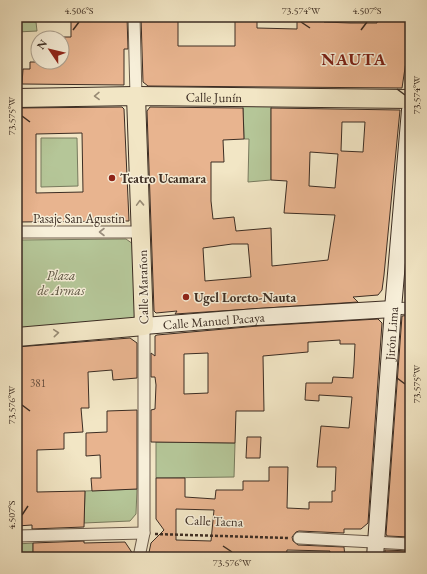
<svg xmlns="http://www.w3.org/2000/svg" width="427" height="574" viewBox="0 0 427 574" font-family="'EB Garamond',serif">
  <style>
    .green { fill: #b5c698; stroke: #787a5e }
    .building { fill: #e8b48f; stroke: #3c2d23; fill-rule: evenodd }
    .lines { fill: none; stroke-linecap: round; stroke-linejoin: round }
    .street-casing { stroke: #6a5b4c; stroke-width: 13 }
    .secondary-casing { stroke: #3c2d23; stroke-width: 18 }
    .primary-casing { stroke: #3c2d23; stroke-width: 20 }
    .path { stroke: #3c2d23; stroke-width: 2.5; stroke-dasharray: 3 2; stroke-linecap: butt }
    .street { stroke: #f7efd9; stroke-width: 11 }
    .secondary { stroke: #f7efd9; stroke-width: 16 }
    .primary { stroke: #f2e6c5; stroke-width: 18 }
    .oneway { stroke: #978a74 }
    .oneway2 { stroke: #9a8e7e }
    .ticks { fill: none; stroke: #3c2d23; stroke-width: 1.5 }
    .poi-dot { fill: #8f2418; stroke: #f7efd9; stroke-width: 1.5 }
    .labels { text-anchor: middle; dominant-baseline: central; stroke-width: 3; stroke-linejoin: round; paint-order: stroke }
    .number-label { font-size: 11px; fill: #674f3e }
    .street-label { font-size: 13px; fill: #3c2d23; stroke: #f7efd9 }
    .poi-label { font-size: 13px; font-weight: bold; fill: #3c2d23; stroke: #f7efd9; text-anchor: start }
    .park-label { font-size: 13px; font-style: italic; fill: #5a5340; stroke: #f7efd9 }
    .district-label { font-size: 17px; font-weight: bold; letter-spacing: 1px; fill: #7a1f14; stroke: #f7efd9 }
    .neatline { fill: none; stroke: #3c2d23; stroke-width: 1.5 }
    .ticks-label { font-size: 10px; text-anchor: middle; fill: #3c2d23 }
  </style>
  <rect width="100%" height="100%" fill="#f2e6c5"/>
  <filter id="stains"><feTurbulence type="fractalNoise" baseFrequency=".005" numOctaves="4"/><feColorMatrix values="0 0 0 0 .2 0 0 0 0 .09 0 0 0 0 .02 0 0 0 .5 -.17"/></filter>
  <radialGradient id="worn" r=".72"><stop offset=".6" stop-color="#630" stop-opacity="0"/><stop offset="1" stop-color="#630" stop-opacity=".3"/></radialGradient>
  <g class="green">
    <polygon points="17,22 36,22 37,31 17,32"/>
    <polygon points="271,103 271,180 248,182 249,139 244,139 243,104"/>
    <polygon points="41,138 77,138 78,186 41,187"/>
    <polygon points="126,239 133,244 135,314 133,319 23,328 17,322 17,244 20,240"/>
    <polygon points="156,442 235,443 234,477 156,478"/>
    <polygon points="137,489 136,514 130,521 84,523 85,491"/>
    <polygon points="33,543 33,557 17,557 17,544"/>
  </g>
  <g class="building">
    <polygon points="71,17 127,17 128,49 124,49 124,85 22,84 23,69 30,69 30,62 62,62 62,37 71,37"/>
    <polygon points="141,17 178,17 178,46 235,46 235,17 257,17 257,28 297,29 297,17 324,17 324,22 350,23 377,23 377,17 410,17 410,35 402,88 148,86 143,82"/>
    <path d="M122,107L124,109L129,221L17,222V108ZM82,133L83,192L36,193V134Z"/>
    <path d="M150,107L243,108L244,139L223,140L224,162H211V201L213,219L234,217L236,231L271,228L272,266L328,260L335,215L284,213L287,181L271,180V108L400,110L384,275L382,290L378,295L353,297L358,302L175,314L177,311L156,313L154,311L147,111ZM342,122H365L363,152L341,151ZM310,152L338,154L335,188L309,186ZM232,244H248L251,277L205,281L203,248Z"/>
    <polygon points="410,315 410,537 387,536 386,534 402,316"/>
    <path d="M378,319L382,323L368,523L361,529H344V533L299,531L296,532L292,537L293,541L298,545L344,547L345,557H329L330,551L287,550L286,557H148L151,543L164,530L156,519V478H185V497L215,499L216,490H243V481H269V467H288L287,508L309,509V502H332V491H335L336,467H317L321,426L349,428L352,397L319,395V401L305,400L306,383H332L333,377L353,378L354,365L355,344H340V340L308,342V352L263,356L264,411H236L235,443L151,442V410L155,409L156,385L155,377H151V353L155,356V336L157,335L258,326ZM208,353V393L184,394V354ZM176,509L214,510L211,541L176,540Z"/>
    <polygon points="130,338 137,343 137,378 113,380 112,370 88,372 89,408 81,408 83,432 64,433 64,449 37,450 37,492 85,491 84,527 32,529 32,525 17,526 17,347"/>
    <polygon points="137,410 137,489 92,491 91,478 101,478 100,455 86,456 86,433 107,432 107,411"/>
    <polygon points="247,437 261,437 260,458 246,458"/>
    <polygon points="84,541 84,543 125,542 133,554 132,557 33,557 33,543"/>
    <polygon points="385,550 410,551 410,557 385,557"/>
  </g>
  <g class="lines">
    <defs>
      <g id="street">
        <polyline points="134,17 136,96"/>
        <polyline points="17,232 141,232"/>
        <polyline points="393,309 410,308"/>
        <polyline points="17,536 144,533"/>
        <polyline points="299,538 410,544"/>
        <polyline points="139,557 144,533 144,326"/>
      </g>
      <g id="secondary">
        <path id="s1" d="M144,326L257,317L393,309"/>
        <path id="s2" d="M375,557L393,309L410,110"/>
      </g>
      <g id="primary">
        <path id="s3" d="M17,98L136,96L410,99"/>
        <polyline points="17,337 144,326 136,96"/>
      </g>
    </defs>
    <use href="#street" class="street-casing"/>
    <use href="#secondary" class="secondary-casing"/>
    <use href="#primary" class="primary-casing"/>
    <polyline class="path" points="155,534 288,538"/>
    <use href="#street" class="street"/>
    <use href="#secondary" class="secondary"/>
    <use href="#primary" class="primary"/>
  </g>
  <defs><path id="oneway-chevron" d="M-2-3.5L2.5 0L-2 3.5" fill="none" stroke-width="1.6" stroke-linecap="round" stroke-linejoin="round"/></defs>
  <g class="oneway">
    <use href="#oneway-chevron" transform="translate(97 96) rotate(179)"/>
    <use href="#oneway-chevron" transform="translate(140 203) rotate(-92)"/>
    <use href="#oneway-chevron" transform="translate(56 333) rotate(-5)"/>
  </g>
  <use class="oneway2" href="#oneway-chevron" transform="translate(102 232) rotate(180)"/>
  <path class="ticks" d="M301,22L310,28M73,30L79,22M361,30L367,22M397,89L405,95M22,116L30,122M397,378L405,384M22,405L30,411M22,515L28,506M223,546L232,552"/>
  <g class="poi-dot">
    <circle cx="112" cy="178" r="4"/>
    <circle cx="186" cy="297" r="4"/>
  </g>
  <g class="labels">
    <g class="number-label">
      <text x="38" y="383">381</text>
    </g>
    <g class="street-label">
      <text stroke="none"><textPath href="#s3" startOffset="197">Calle Junín</textPath></text>
      <text x="79" y="218">Pasaje San Agustin</text>
      <text transform="translate(143 287) rotate(-91)">Calle Marañon</text>
      <text stroke="none"><textPath href="#s1" startOffset="70">Calle Manuel Pacaya</textPath></text>
      <text stroke="none"><textPath href="#s2" startOffset="224">Jirón Lima</textPath></text>
      <text transform="translate(214 521) rotate(2)">Calle Tacna</text>
    </g>
    <g class="poi-label">
      <text x="120" y="178">Teatro Ucamara</text>
      <text x="194" y="297">Ugel Loreto-Nauta</text>
    </g>
    <g class="park-label">
      <text x="61" y="275">Plaza<tspan x="61" dy="15">de Armas</tspan></text>
    </g>
    <g class="district-label">
      <text x="354" y="59">NAUTA</text>
    </g>
  </g>
  <rect width="427" height="574" fill="none" stroke="#f2e6c5" stroke-width="44"/>
  <g transform="translate(50 50) rotate(305)"><circle r="19" fill="#f7efd9" stroke="#aca190"/>
  <path d="M0-3L7 15L0 10L-7 15Z" fill="#8f2418"/>
  <text y="-6" font-size="11" font-weight="bold" text-anchor="middle" fill="#3c2d23">N</text>
  </g>
  <rect x="22" y="22" width="383" height="530" class="neatline"/>
  <g class="ticks-label">
    <text x="79" y="14">4.506°S</text>
    <text x="301" y="14">73.574°W</text>
    <text x="367" y="14">4.507°S</text>
    <text transform="translate(416 95) rotate(-90)" y="4">73.574°W</text>
    <text transform="translate(11 116) rotate(-90)" y="4">73.575°W</text>
    <text transform="translate(416 384) rotate(-90)" y="4">73.575°W</text>
    <text transform="translate(11 405) rotate(-90)" y="4">73.576°W</text>
    <text transform="translate(11 515) rotate(-90)" y="4">4.507°S</text>
    <text x="232" y="566">73.576°W</text>
  </g>
  <rect width="100%" height="100%" filter="url(#stains)"/>
  <rect width="100%" height="100%" fill="url(#worn)"/>
</svg>
